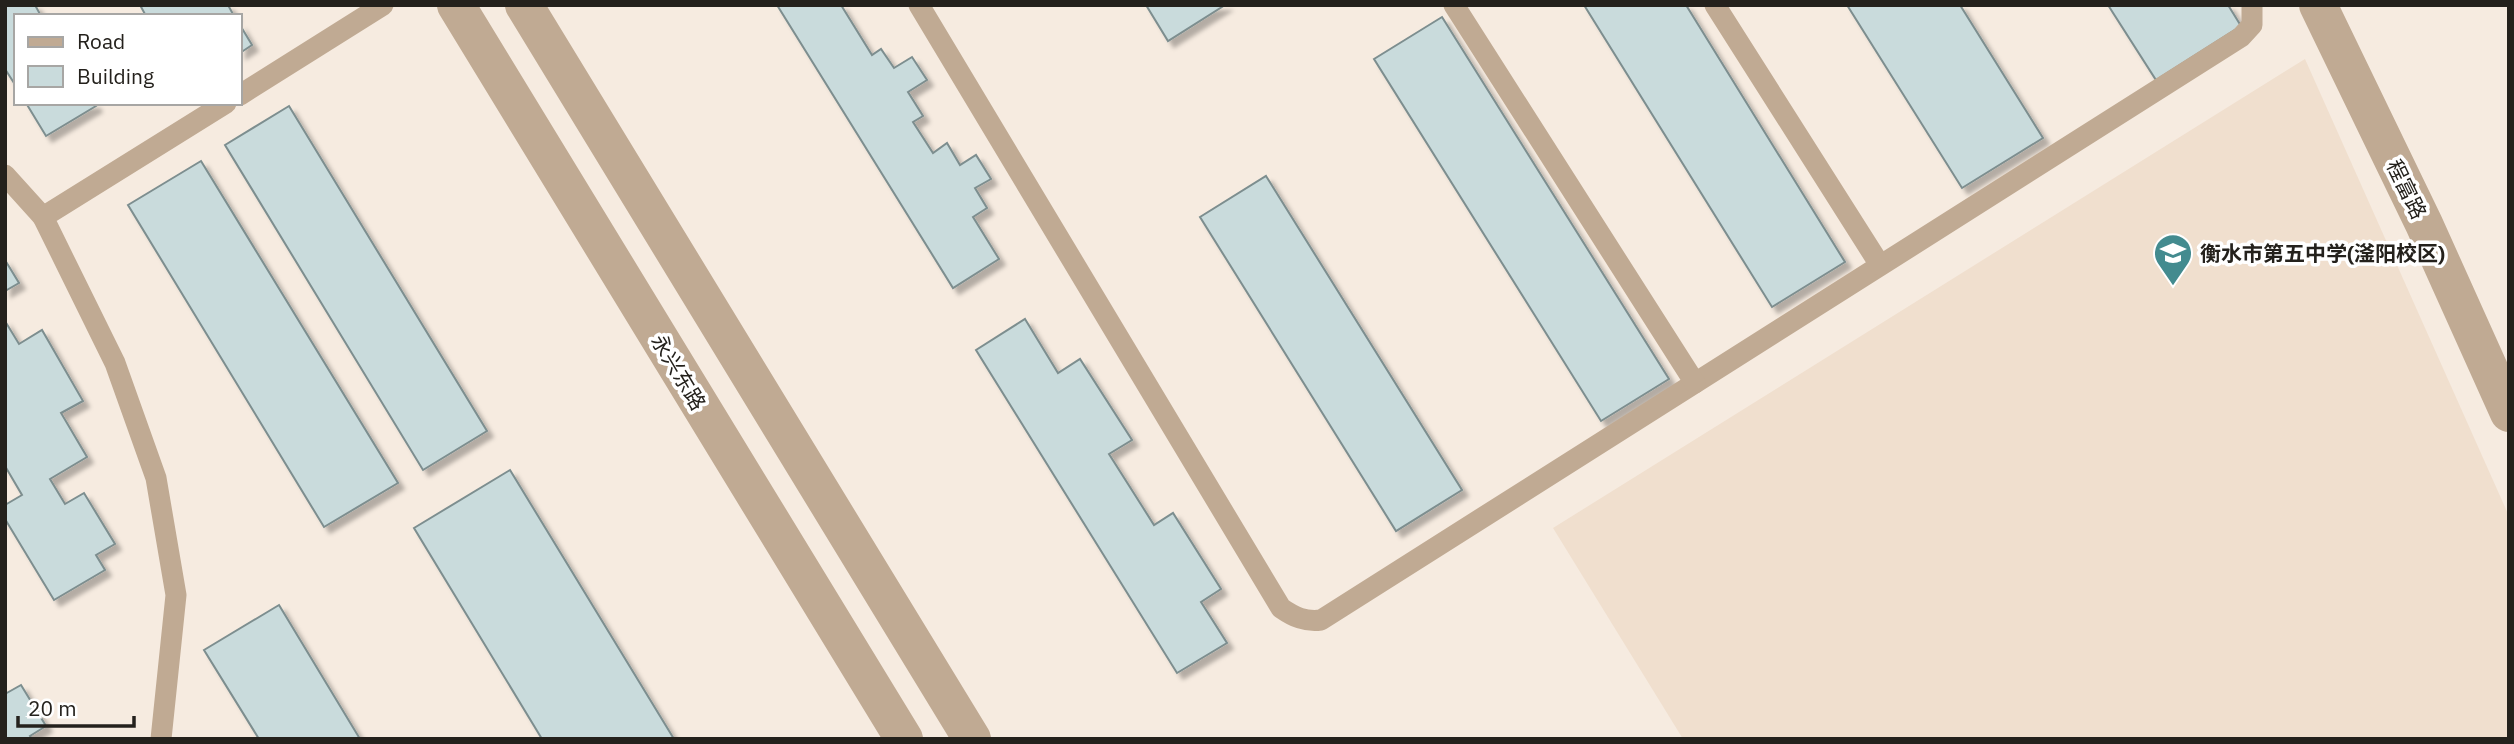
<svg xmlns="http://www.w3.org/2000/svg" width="2514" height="744" viewBox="0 0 2514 744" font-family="'IBM Plex Sans','Noto Sans SC',sans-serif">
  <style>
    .built { fill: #f0dfce }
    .building { fill: #c9dbdc; stroke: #7d8e8f; stroke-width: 2; filter: url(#shadow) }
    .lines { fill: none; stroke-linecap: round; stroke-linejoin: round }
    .service { stroke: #c0aa93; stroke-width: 21 }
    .tertiary { stroke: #c0aa93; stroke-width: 38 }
    .labels { text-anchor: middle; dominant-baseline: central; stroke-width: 7; stroke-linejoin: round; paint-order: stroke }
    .street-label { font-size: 21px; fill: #24211c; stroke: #fff }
    .poi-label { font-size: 21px; font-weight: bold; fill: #24211c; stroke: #fff; text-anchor: start }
  </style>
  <defs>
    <filter id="shadow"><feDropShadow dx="6" dy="6" stdDeviation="2" flood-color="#0004"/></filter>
  </defs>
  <rect width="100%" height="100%" fill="#f6ebe0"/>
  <polygon class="built" points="2305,59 2509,516 2509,739 1683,739 1553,528"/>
  <g class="building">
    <polygon points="5,5 35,5 41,16 16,16 16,86 5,69"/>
    <polygon points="140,5 228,5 234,16 146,16"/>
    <polygon points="777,5 841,5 872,55 881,49 894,68 912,57 927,80 908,92 923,116 913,122 933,153 947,143 960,165 976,155 991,179 975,188 987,208 973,217 999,259 953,288"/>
    <polygon points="1146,5 1225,5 1168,41"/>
    <polygon points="1584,5 1686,5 1845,262 1772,307"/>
    <polygon points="1847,5 1960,5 2043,138 1962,188"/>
    <polygon points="2108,5 2228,5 2241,26 2156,80"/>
    <polygon points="1442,17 1669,379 1601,421 1374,59"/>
    <polygon points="240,25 252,45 240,53"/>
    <polygon points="26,103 94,103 96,106 46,136"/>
    <polygon points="289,106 487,431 423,470 225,145"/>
    <polygon points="201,161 398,483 324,527 128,205"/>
    <polygon points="1266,176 1462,490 1396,531 1200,217"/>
    <polygon points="5,260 19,283 5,291"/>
    <polygon points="1025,319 1058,373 1080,359 1132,440 1109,454 1154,525 1173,513 1221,589 1201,602 1227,643 1177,673 976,350"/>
    <polygon points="5,321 19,344 42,330 83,401 61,413 87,457 50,479 65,504 84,493 115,544 96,555 105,570 54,600 5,519 5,505 22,495 5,466"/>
    <polygon points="510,470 674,739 542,739 414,528"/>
    <polygon points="279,605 360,739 259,739 204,650"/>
    <polygon points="21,685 46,726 30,736 32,739 5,739 5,694"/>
  </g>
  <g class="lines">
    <g class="service">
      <path d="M919,5L1281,608C1294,617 1305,622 1321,620L2241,37L2252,25V5"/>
      <polyline points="1454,5 1695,383"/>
      <polyline points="1715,5 1880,265"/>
      <polyline points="240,95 383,5"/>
      <polyline points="5,175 43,217"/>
      <polyline points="161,739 176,595 156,478 115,363 43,217 226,103"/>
    </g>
    <g class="tertiary">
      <polyline points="456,5 904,739"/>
      <polyline points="524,5 972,739"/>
      <polyline points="2318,5 2424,224 2509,413"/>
    </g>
  </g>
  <defs>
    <symbol id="school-pin" viewBox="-11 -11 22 30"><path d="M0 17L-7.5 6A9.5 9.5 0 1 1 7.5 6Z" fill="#438b8f" stroke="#fff"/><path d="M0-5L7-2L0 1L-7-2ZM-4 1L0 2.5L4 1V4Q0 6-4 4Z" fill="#fff"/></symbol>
  </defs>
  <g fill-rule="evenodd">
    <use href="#school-pin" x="2151" y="231" width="44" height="60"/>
  </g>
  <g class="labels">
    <g class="street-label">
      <text transform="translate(2407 189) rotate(64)">程富路</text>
      <text transform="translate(679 372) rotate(59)">永兴东路</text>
    </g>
    <g class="poi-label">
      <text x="2200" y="253">衡水市第五中学(滏阳校区)</text>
    </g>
  </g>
  <rect width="2514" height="744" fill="none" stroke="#24211c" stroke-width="14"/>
  <rect x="14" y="14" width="228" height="91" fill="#ffffff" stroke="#a7a6a4" stroke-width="2"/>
  <rect x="28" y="37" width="35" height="10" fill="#c0aa93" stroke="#a7a6a4" stroke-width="2"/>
  <text x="77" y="49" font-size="21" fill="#24211c">Road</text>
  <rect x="28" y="66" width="35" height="21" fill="#c9dbdc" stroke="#a7a6a4" stroke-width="2"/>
  <text x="77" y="84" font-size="21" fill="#24211c">Building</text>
  <path d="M18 716v10h116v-10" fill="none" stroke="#24211c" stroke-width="3.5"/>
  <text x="28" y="716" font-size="21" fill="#24211c" stroke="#ffffff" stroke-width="5" paint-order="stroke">20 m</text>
</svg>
